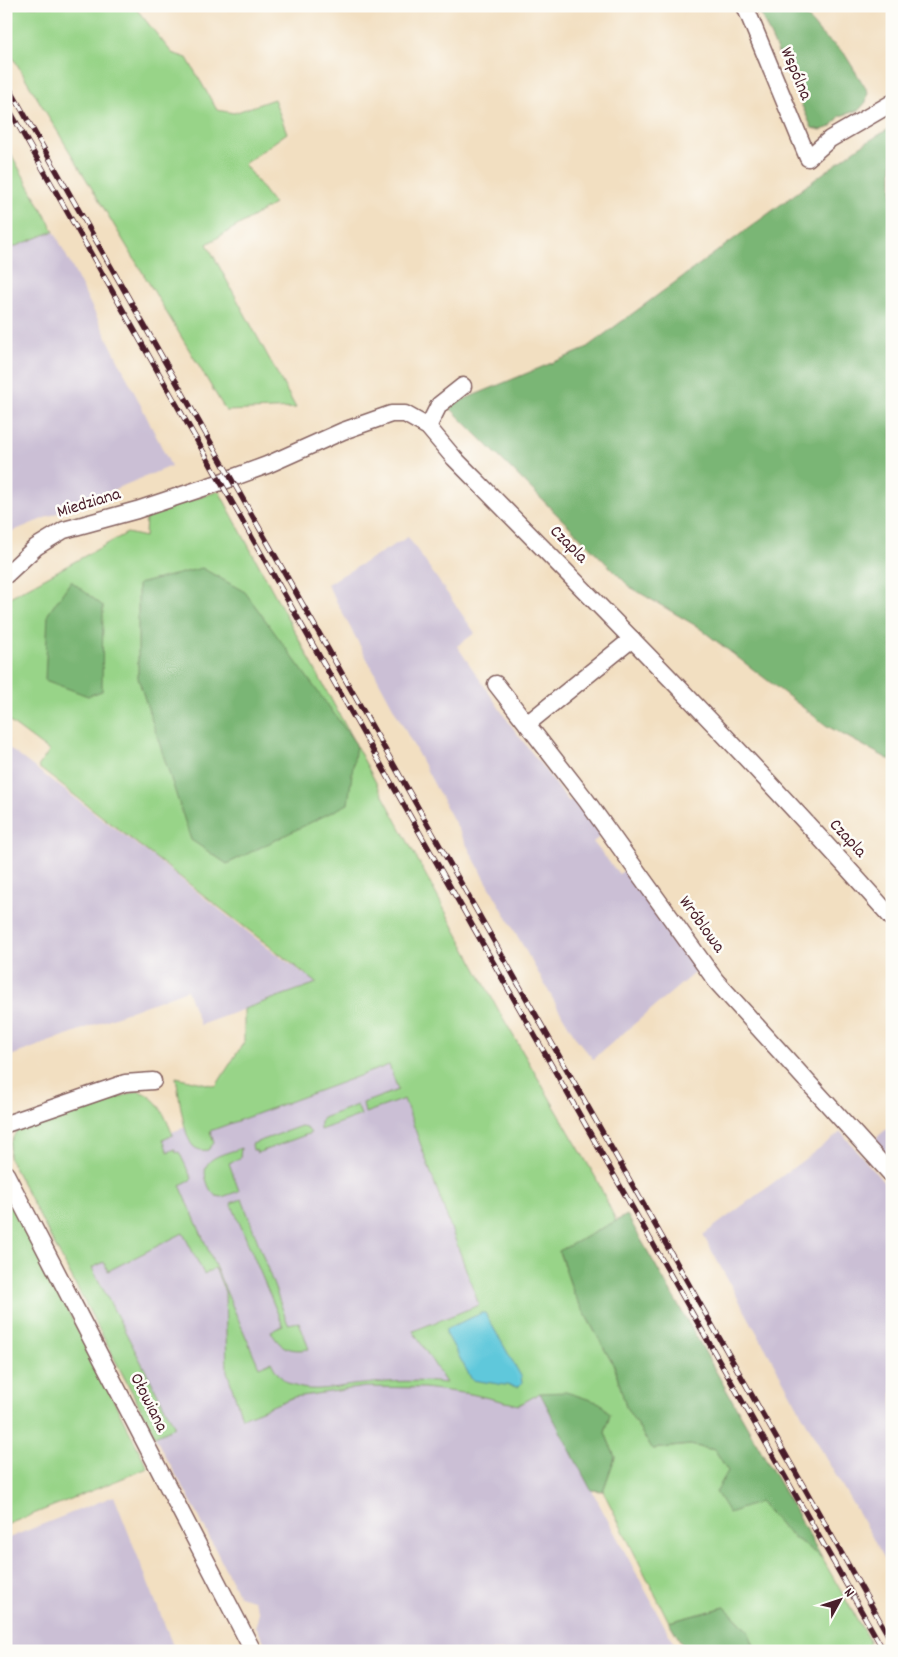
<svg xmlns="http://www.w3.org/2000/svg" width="898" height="1657" viewBox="0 0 898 1657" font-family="Dekko,sans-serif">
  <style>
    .industrial { fill: #cbbfd5 }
    .green { fill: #98d488; stroke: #717a5a }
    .forest { fill: #7ab674; stroke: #626a50 }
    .water { fill: #5fc8db; stroke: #547483 }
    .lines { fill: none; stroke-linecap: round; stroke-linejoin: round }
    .minor-casing { stroke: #856260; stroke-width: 19 }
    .minor { stroke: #fff; stroke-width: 16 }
    .rail-casing { stroke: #4a1f2b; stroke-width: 5.5 }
    .rail { stroke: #fdfcf7; stroke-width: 4; stroke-dasharray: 11; stroke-linecap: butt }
    .labels { text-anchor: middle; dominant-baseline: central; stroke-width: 5; stroke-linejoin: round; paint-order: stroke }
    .street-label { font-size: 18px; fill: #4a1f2b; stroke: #fdfcf7 }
  </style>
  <rect width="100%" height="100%" fill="#fdfcf7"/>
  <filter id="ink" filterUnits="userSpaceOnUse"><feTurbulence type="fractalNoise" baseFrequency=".02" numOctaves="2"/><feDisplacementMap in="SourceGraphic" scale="10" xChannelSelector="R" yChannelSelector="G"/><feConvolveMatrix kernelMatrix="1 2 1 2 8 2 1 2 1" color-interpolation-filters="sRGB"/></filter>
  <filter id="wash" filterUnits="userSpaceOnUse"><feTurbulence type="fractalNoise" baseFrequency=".0096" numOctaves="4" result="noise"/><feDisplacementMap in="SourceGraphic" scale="20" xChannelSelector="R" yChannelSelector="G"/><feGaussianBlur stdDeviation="1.12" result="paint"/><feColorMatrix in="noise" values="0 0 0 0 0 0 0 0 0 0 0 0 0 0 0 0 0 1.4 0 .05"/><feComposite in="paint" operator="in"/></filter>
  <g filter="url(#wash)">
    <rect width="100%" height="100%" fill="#f2dfc1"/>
    <g class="industrial">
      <polygon points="54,231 171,466 6,534 6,250"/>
      <polygon points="408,537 475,633 457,646 510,724 569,802 574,798 602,835 593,842 619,874 629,867 643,894 700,968 593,1059 578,1041 558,1008 479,868 327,584"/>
      <polygon points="6,746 153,857 268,948 317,983 200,1025 187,990 8,1057 11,1067 6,1069"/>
      <polygon points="499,1011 596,1178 616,1221 485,1291 678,1651 269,1651 256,1626 259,1612 253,1600 239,1596 191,1501 165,1456 9,1158 10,1143 17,1130 172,1132"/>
      <polygon points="892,1124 892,1160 874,1140"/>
      <polygon points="841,1132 892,1192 892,1571 831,1467 703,1235"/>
      <polygon points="114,1496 175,1651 6,1651 6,1539"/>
    </g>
    <g class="green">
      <polygon points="6,6 134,6 172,53 187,58 217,110 234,113 274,99 287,133 244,164 274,204 207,244 296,408 226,411 6,46"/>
      <polygon points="6,145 54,231 6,250"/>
      <path d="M219,491L499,1011L596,1178L616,1221L559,1252L574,1294L615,1368L626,1407L652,1449L690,1445L715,1450L728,1471L760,1502L787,1532L822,1558L870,1642L864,1651H756L748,1631L725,1607L669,1622L603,1491L615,1457L605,1433L610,1414L540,1393L519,1405L471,1394L424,1388L365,1387L294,1397L242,1418L227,1371L225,1292L215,1268L204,1274L183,1233L108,1271L104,1262L92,1268L175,1427L155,1436L9,1158L10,1143L17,1130L138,1091C159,1097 165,1117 173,1135L163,1140L168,1152L175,1149L176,1153L179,1152L192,1179L180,1185L259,1367L271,1362C290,1403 329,1386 364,1384C391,1381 419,1380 446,1383L413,1331L479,1305L404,1099L365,1113L363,1103L398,1090L389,1065L210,1131L214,1143L208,1150C203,1151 197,1150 193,1146C183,1135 179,1093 176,1077L216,1086L244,1042V1009L317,983L38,767L49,751L6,719V599L127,533L145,537L146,515Z"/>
      <polygon points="357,1105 361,1115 320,1130 320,1122 323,1118"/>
      <polygon points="301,1126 306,1127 311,1133 257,1153 256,1150 253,1150 252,1144"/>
      <path d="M241,1148L240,1158L229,1163L239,1191L222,1197L216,1196C211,1192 209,1188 207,1182C198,1157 223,1155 241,1148Z"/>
      <polygon points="6,1189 148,1468 6,1525"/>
      <path d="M242,1199L288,1324L299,1322L309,1349C290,1352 279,1348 271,1331L283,1326L231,1203Z"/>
    </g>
    <g class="forest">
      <polygon points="757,6 788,6 793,11 808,18 821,34 844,53 868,92 866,102 859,110 840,116 831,127 821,130 812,128"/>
      <polygon points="892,127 892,761 827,726 698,627 630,587 448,406 583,350 859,147"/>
      <polygon points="202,568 245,592 356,744 348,804 227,864 191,840 138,678 138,584"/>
      <polygon points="71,581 103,606 102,691 88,696 45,680 48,614"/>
      <polygon points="627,1215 822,1558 787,1532 760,1502 729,1513 716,1492 728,1471 715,1450 690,1445 652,1449 626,1407 615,1368 574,1294 559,1251"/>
      <polygon points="566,1392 600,1403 610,1414 605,1433 615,1457 603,1491 591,1490 540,1393"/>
      <polygon points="725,1607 748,1631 756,1651 686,1651 669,1622"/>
    </g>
    <polygon class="water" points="482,1313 485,1313 521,1376 522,1383 518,1387 472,1380 446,1333 446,1329 448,1328"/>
  </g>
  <g filter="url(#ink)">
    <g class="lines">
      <defs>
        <g id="minor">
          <polyline points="745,6 808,158 830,139 892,103"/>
          <polyline points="428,427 439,405 463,386"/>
          <path d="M6,575L36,547L64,530L137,510L221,482L267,465L343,431L391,414H405L428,427L454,458C603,609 752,759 892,918"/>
          <polyline points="496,684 586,800 716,981 892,1175"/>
          <polyline points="527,724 632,639"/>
          <polyline points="6,1124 125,1083 153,1081"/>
          <polyline points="6,1174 253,1651"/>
        </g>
      </defs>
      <use href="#minor" class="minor-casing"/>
      <use href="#minor" class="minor"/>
      <defs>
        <g id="rail">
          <polyline points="6,82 892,1642"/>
          <polyline points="6,104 884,1651"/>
        </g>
      </defs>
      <use href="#rail" class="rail-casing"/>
      <use href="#rail" class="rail"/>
    </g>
  </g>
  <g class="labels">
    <g class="street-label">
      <text transform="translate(795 74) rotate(67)">Wspólna</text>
      <text transform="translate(89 504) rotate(-17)">Miedziana</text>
      <text transform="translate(568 545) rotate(45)">Czapla</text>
      <text transform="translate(847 839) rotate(47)">Czapla</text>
      <text transform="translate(701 925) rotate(54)">Wróblowa</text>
      <text transform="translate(148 1403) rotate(63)">Ołowiana</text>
    </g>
  </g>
  <rect width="898" height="1657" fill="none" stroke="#fdfcf7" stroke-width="25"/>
  <g transform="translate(840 1600) rotate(50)" stroke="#fdfcf7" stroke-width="4" paint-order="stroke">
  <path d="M0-4L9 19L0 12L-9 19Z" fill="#4a1f2b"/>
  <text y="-8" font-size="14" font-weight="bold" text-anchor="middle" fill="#4a1f2b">N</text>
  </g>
</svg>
